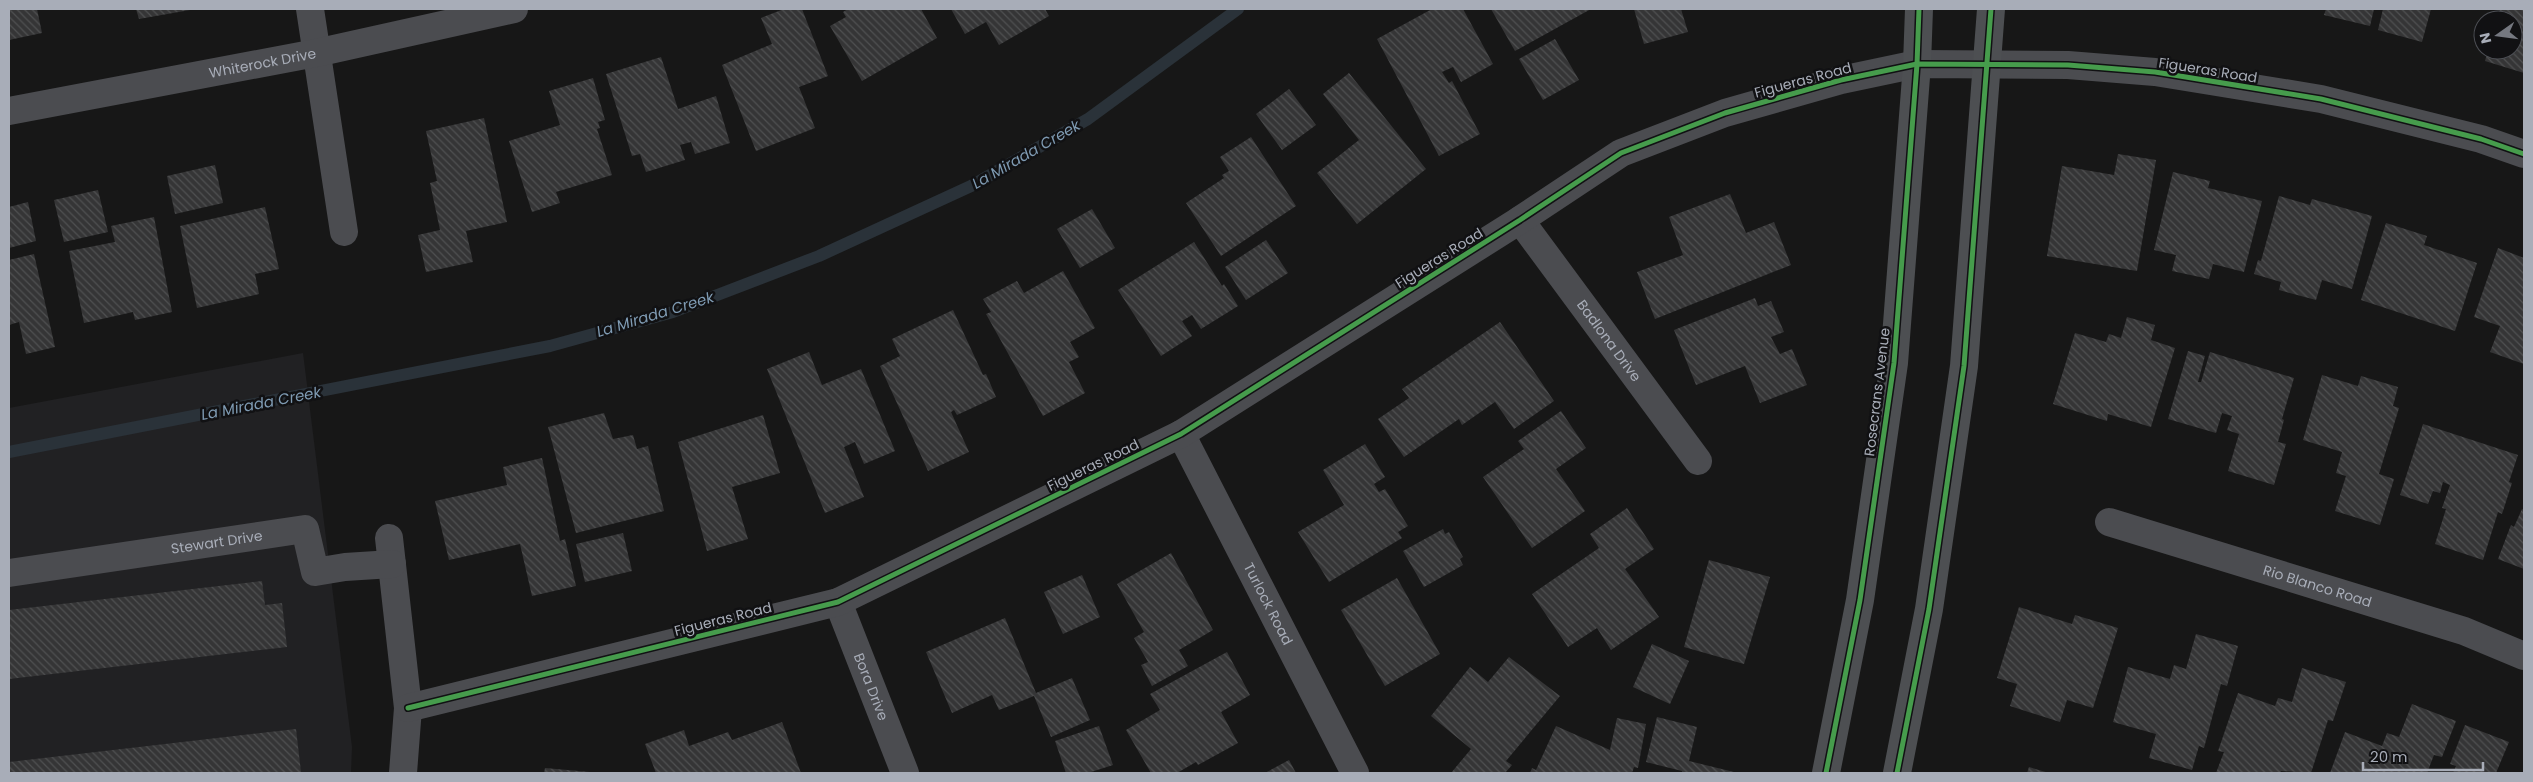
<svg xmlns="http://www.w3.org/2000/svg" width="2533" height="782" viewBox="0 0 2533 782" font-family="Poppins,sans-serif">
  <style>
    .built { fill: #212123 }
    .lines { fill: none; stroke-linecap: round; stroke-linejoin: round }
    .stream { stroke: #2a3239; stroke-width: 12 }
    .building { fill: url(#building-back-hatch) }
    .street { stroke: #4b4c50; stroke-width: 28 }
    .primary { stroke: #4d4f52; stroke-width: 28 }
    .cycleway-casing { stroke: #111113; stroke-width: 8 }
    .cycleway { stroke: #469c4c; stroke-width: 5 }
    .labels { text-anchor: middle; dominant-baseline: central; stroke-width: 5; stroke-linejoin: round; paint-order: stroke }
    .street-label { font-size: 14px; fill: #a8adb8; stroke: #111113 }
    .water-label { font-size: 15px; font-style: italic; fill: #7f9bb3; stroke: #111113 }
  </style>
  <defs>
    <pattern id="building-back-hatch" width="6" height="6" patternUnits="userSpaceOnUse" patternTransform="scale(1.25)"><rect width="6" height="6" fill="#353536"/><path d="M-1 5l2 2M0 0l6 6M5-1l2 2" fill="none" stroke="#4f5051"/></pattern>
  </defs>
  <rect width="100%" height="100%" fill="#171717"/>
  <polygon class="built" points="303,353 352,747 351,773 9,773 9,408"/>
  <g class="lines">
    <polyline class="stream" points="9,452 550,346 673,312 819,256 971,186 1088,119 1238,9"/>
  </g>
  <g class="building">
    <polygon points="9,9 37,9 42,33 9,40"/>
    <polygon points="136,9 190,9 190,10 139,19"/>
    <polygon points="784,9 802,9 828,76 799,87 815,128 756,151 722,65 772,44 761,18"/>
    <polygon points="848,9 921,9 937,38 862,81 830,26 846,17 843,12"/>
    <polygon points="951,9 1045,9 1049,16 999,45 986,22 965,34"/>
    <polygon points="1432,9 1463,9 1493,64 1461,82 1453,67 1442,72 1449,83 1452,81 1480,134 1439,156 1377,39"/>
    <polygon points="1491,9 1591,9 1515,51"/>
    <polygon points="1634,9 1681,9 1688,32 1644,44"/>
    <polygon points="2326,9 2374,9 2370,26 2324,15"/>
    <polygon points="2383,9 2431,9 2422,42 2378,30"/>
    <polygon points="2500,9 2524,9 2524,73 2485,61 2488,50 2513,50 2513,20 2497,20"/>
    <polygon points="1555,39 1579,80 1543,100 1519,59"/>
    <polygon points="661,57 678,109 716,96 730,143 695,154 691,142 680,145 685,160 646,172 640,154 632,156 606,74"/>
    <polygon points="1349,73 1426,169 1357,224 1317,173 1359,140 1323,94"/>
    <polygon points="593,78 605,120 598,122 600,128 597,129 612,175 556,192 560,203 532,212 509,141 560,125 549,91"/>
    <polygon points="1289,89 1316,125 1282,150 1256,114"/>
    <polygon points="484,118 507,222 466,231 473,262 426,272 418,235 440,230 430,183 437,181 426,131"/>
    <polygon points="1251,137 1296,206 1221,256 1186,203 1224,178 1222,175 1229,171 1220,157"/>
    <polygon points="2118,154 2156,160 2137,271 2047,256 2062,166 2114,175"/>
    <polygon points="215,165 223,203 175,214 167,176"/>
    <polygon points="2173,172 2210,181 2208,188 2262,201 2244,272 2213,264 2209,279 2172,271 2176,255 2154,250"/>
    <polygon points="98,190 108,232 64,242 54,200"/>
    <polygon points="1730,194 1746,233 1774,222 1791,265 1655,319 1637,272 1683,255 1669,217"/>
    <polygon points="2279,196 2310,205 2312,199 2372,216 2352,289 2322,280 2316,300 2279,290 2281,282 2254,274 2258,260 2261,261"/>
    <polygon points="28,202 36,241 9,248 9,207"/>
    <polygon points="265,207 279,269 255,274 259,294 197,308 180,226"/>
    <polygon points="1092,209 1115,248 1080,268 1057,229"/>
    <polygon points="154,217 172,312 135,320 133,312 84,323 69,251 115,242 111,226"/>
    <polygon points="2386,223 2427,236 2424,245 2477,263 2455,331 2361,300"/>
    <polygon points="1266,240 1288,273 1246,300 1225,267"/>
    <polygon points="1194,242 1222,286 1224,284 1238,306 1201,329 1192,315 1182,321 1192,336 1161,356 1118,290"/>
    <polygon points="2498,248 2524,258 2524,364 2490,352 2500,326 2474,317"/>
    <polygon points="34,254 55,347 26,354 19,322 9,325 9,260"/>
    <polygon points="1063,271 1095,328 1070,342 1079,357 1069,362 1085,393 1043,416 986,314 991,312 983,299 1017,281 1024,293"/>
    <polygon points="1755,298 1758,306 1771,301 1784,332 1771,337 1780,354 1792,349 1807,385 1760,403 1745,366 1696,385 1674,330"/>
    <polygon points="953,310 983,375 986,374 996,397 957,415 954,410 951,412 969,452 928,471 880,366 900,356 892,339"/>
    <polygon points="2127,317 2155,325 2151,340 2175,348 2151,427 2108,414 2107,421 2053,404 2075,333 2106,342 2109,334 2121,338"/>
    <polygon points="1500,322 1554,401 1514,429 1495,402 1462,425 1459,419 1404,457 1378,419 1409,398 1402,389"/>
    <polygon points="2188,351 2205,356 2198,382 2201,382 2210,352 2294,378 2282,419 2284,420 2278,442 2286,444 2274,485 2228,471 2239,434 2227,430 2232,416 2222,413 2216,433 2168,419"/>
    <polygon points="809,352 822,385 861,369 895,451 864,464 855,442 844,447 864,497 825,513 767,369"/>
    <polygon points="2322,375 2358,386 2361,376 2398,387 2393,406 2399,408 2379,474 2394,479 2380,525 2335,511 2346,476 2336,473 2342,452 2303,440"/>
    <polygon points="1561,411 1586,448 1556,469 1585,511 1532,548 1483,477 1524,449 1518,441"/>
    <polygon points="604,413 613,439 633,435 637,449 648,446 664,511 576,533 548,427"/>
    <polygon points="763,415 780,473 732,487 748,539 707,551 678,442"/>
    <polygon points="2423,424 2518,455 2509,482 2512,483 2502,514 2498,512 2483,560 2435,544 2446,509 2442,508 2450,485 2443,482 2440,493 2433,491 2428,504 2400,495"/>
    <polygon points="1365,444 1385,477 1374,484 1379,492 1385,489 1408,526 1398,532 1402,538 1329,582 1298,532 1344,505 1323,470"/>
    <polygon points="542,458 560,541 565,539 576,586 532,596 520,544 449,560 435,501 507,485 503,467"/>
    <polygon points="1627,508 1654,549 1625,569 1659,617 1611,650 1597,628 1568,647 1532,594 1599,548 1590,534"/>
    <polygon points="2522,509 2524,510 2524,569 2498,559 2511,525 2514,527"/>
    <polygon points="1443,529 1445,534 1449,532 1463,557 1460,559 1463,565 1424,587 1403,551"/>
    <polygon points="623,533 632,571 585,582 576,544"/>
    <polygon points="1171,553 1213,630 1179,650 1188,666 1152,686 1141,665 1148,662 1134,638 1144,632 1117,584"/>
    <polygon points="1709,560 1770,577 1744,664 1684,647"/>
    <polygon points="1082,575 1100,617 1063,634 1044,592"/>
    <polygon points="1397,578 1440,654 1385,686 1341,610"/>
    <polygon points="262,581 265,605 282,603 287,647 9,679 9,610"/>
    <polygon points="2019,607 2072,624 2075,615 2118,628 2093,708 2067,700 2060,722 2010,706 2017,684 1997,678"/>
    <polygon points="1005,618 1036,693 1072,678 1090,720 1051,737 1034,696 999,710 992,695 952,713 926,652"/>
    <polygon points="2196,634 2238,646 2227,686 2221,684 2204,748 2199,746 2192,770 2149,758 2156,734 2113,722 2128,667 2170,679 2174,665 2186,669"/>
    <polygon points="1652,644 1689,661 1670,704 1633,687"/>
    <polygon points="1227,652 1250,695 1221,712 1238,743 1198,765 1196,762 1177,773 1151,773 1126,730 1160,710 1150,694"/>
    <polygon points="1509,657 1560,696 1506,761 1512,765 1505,773 1451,773 1471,749 1431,716 1470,667 1488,682"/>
    <polygon points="2302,668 2346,682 2333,721 2328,720 2311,773 2281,771 2280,773 2216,773 2224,752 2218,751 2238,693 2275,706 2278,698 2292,702"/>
    <polygon points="2412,704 2456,721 2442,757 2434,755 2427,773 2330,773 2345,732 2382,746 2387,733 2399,737"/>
    <polygon points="1657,717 1697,727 1689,761 1738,773 1682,773 1682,771 1646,762"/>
    <polygon points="1617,718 1646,724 1638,768 1634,767 1632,773 1530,773 1532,768 1536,770 1556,726 1610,750"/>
    <polygon points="782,722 801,773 656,773 645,744 684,730 689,746 728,732 732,740"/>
    <polygon points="2465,725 2509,742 2496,773 2453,773 2456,766 2450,764"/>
    <polygon points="1099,726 1113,765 1088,773 1066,773 1055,741"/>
    <polygon points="296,729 301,772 9,773 9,762"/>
    <polygon points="1289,760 1296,773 1265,773"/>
    <polygon points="2029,767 2049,773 2027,773"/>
    <polygon points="545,768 590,772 590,773 544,773"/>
  </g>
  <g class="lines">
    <g class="street">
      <polyline points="310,9 344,232"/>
      <path id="s1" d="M9,111L316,53L514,9"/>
      <path id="s2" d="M1520,220L1698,461"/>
      <path id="s3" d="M1181,434L1355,773"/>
      <path id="s4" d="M2109,522L2464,631L2524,656"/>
      <polyline points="389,538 408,708 403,773"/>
      <path id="s5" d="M9,573L305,529L315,572L345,567L392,564"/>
      <path id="s6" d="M838,602L905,773"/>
      <polyline points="408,708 838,602 1181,434 1520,220 1621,153 1725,113 1841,80 1917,64 2068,65 2155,72 2321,99 2481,139 2524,154"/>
    </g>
    <g class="primary">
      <polyline points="1826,773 1860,600 1894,363 1917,64 1919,9"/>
      <polyline points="1897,773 1929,609 1964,366 1991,9"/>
    </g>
    <defs>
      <g id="cycleway">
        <polyline points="408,708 838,602 1181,434 1520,220 1621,153 1725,113 1841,80 1917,64 2068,65 2155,72 2321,99 2481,139 2524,154"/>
        <polyline points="1826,773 1860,600 1894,363 1917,64 1919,9"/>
        <polyline points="1897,773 1929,609 1964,366 1991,9"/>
      </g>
    </defs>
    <use href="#cycleway" class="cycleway-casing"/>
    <use href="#cycleway" class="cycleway"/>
  </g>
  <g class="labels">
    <g class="street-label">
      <text stroke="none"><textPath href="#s1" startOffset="258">Whiterock Drive</textPath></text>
      <text transform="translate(2208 70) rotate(9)">Figueras Road</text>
      <text transform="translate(1803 80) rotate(-15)">Figueras Road</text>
      <text transform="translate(1439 258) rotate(-32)">Figueras Road</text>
      <text stroke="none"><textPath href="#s2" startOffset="150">Badlona Drive</textPath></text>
      <text transform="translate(1877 392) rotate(-83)">Rosecrans Avenue</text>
      <text transform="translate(1093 465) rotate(-26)">Figueras Road</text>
      <text stroke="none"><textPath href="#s5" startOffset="210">Stewart Drive</textPath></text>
      <text stroke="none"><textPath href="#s4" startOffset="218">Rio Blanco Road</textPath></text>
      <text stroke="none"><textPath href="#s3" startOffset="191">Turlock Road</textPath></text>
      <text transform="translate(723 619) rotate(-14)">Figueras Road</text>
      <text stroke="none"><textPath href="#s6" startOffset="91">Bora Drive</textPath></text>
    </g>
    <g class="water-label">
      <text transform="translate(1026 154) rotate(-30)">La Mirada Creek</text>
      <text transform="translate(655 314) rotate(-17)">La Mirada Creek</text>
      <text transform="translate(261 403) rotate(-11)">La Mirada Creek</text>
    </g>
  </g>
  <rect width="2533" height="782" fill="none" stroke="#a8adb8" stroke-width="20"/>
  <g transform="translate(2498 35) rotate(256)"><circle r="24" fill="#111113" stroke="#4d4f55"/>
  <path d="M0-4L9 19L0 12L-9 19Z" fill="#757880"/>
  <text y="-8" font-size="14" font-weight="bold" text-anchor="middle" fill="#a8adb8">N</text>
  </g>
  <path d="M2363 762v8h120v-8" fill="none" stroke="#a8adb8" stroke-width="2.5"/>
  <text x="2370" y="762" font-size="15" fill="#a8adb8" stroke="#111113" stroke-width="4" paint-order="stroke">20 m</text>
</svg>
